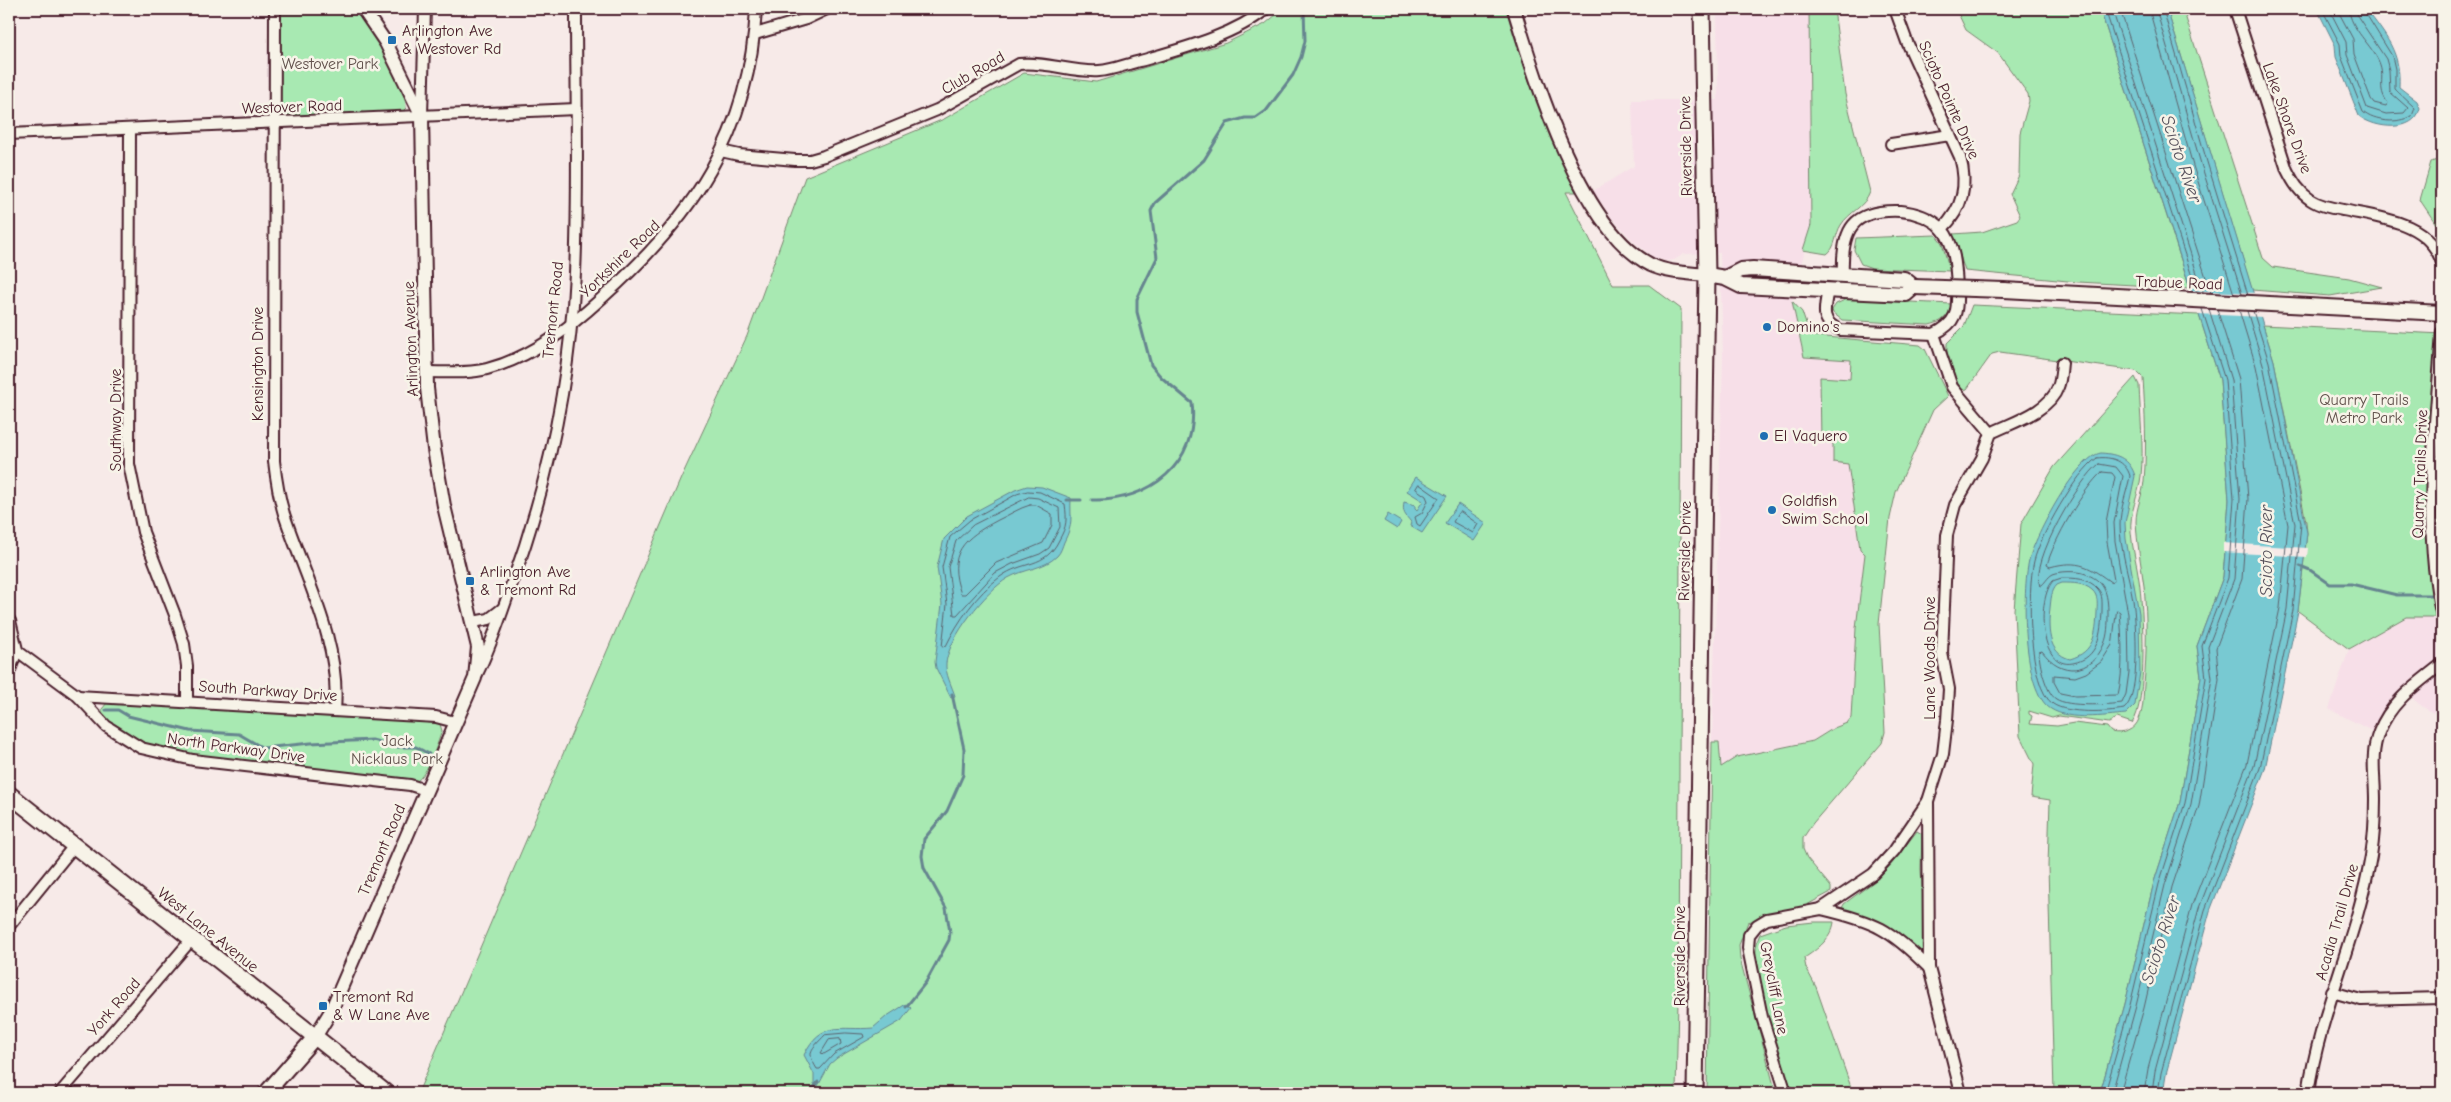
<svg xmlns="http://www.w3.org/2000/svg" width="2451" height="1102" viewBox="0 0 2451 1102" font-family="'Comic Neue',sans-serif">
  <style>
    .built { fill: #f7dfe8 }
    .green { fill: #a8e9b2; stroke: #79846e }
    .water { fill: #78c9d2; stroke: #66858f; fill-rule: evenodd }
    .pier { fill: #f7eae8 }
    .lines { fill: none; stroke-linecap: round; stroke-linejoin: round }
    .shore { stroke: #5c636e; stroke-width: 1 }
    .stream { stroke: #66858f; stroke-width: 3 }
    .minor-casing { stroke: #4a1f2b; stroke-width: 14 }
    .tertiary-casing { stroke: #4a1f2b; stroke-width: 16 }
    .secondary-casing { stroke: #4a1f2b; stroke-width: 18 }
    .primary-casing { stroke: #4a1f2b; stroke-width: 19 }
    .minor { stroke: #f7f3e8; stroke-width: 10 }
    .tertiary { stroke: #f7f3e8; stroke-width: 12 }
    .secondary { stroke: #f7f3e8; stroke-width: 14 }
    .primary { stroke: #f7f3e8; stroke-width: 15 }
    .secondary-bridge-casing { stroke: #4a1f2b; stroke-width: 18; stroke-linecap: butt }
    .secondary-bridge { stroke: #f7f3e8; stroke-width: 14 }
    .poi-dot { fill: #1f6fb2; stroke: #f7f3e8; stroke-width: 2 }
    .labels { text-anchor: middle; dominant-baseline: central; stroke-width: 5; stroke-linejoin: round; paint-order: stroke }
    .poi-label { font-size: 16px; fill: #4a1f2b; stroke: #f7f3e8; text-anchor: start }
    .park-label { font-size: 16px; fill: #62524d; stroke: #f7f3e8 }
    .street-label { font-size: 16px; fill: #4a1f2b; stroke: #f7f3e8 }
    .water-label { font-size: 18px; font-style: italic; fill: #58525d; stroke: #f7f3e8 }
  </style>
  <rect width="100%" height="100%" fill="#f7eae8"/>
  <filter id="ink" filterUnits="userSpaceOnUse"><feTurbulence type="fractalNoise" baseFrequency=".02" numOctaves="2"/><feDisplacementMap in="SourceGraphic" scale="10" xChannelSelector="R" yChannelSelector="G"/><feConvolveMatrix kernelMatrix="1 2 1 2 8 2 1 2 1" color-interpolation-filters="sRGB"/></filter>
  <g filter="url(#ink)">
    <g class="built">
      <polygon points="1717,9 1809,9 1811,225 1792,301 1804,357 1851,359 1850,379 1820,377 1821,442 1833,443 1848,463 1859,549 1865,554 1866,563 1856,628 1851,718 1847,723 1834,728 1813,741 1737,757 1721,768 1720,746 1714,741 1712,742 1723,356 1720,253 1684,254 1674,260 1665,261 1653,257 1634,242 1611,217 1593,191 1634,166 1632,100 1718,100"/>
      <polygon points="2406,617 2442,617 2442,718 2423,707 2406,693 2378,734 2329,709 2349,649"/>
    </g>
    <g class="green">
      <path d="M279,9H355C371,32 406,80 406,108L403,111L283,118L279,116Z"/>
      <path d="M1283,9H1506C1524,72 1548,133 1576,192H1566L1613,285H1649L1681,309L1678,1001L1676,1093H418L681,478L747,336L805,177L944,119L1024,73L1096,82L1226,43L1265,24Z"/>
      <path d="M1809,9H1834L1845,94L1870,192C1865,207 1849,212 1841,225C1835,234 1836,248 1827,254L1803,250L1811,225Z"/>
      <polygon points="1956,9 2100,9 2190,288 2078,282 1965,271 1953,234 1982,232 2017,220 2020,216 2010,194 2019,175 2020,133 2029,101 2028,94 1998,53 1966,30"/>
      <polygon points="2167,9 2183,9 2263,258 2273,267 2349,278 2382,287 2330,296 2252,290"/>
      <polygon points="2440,159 2442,164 2442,233 2420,200 2431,162"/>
      <polygon points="1936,235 1942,243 1950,271 1872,268 1861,264 1854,250 1856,238"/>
      <path d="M1847,299L1952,304C1948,317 1943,322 1929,325L1842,320L1833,313L1832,310L1836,304Z"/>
      <polygon points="1792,301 1802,312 1809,333 1814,336 1920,345 1925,349 1948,396 1933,410 1896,492 1890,518 1879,624 1885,732 1882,743 1813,823 1803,838 1803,849 1807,858 1831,887 1831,892 1803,907 1748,922 1739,945 1740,959 1776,1093 1707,1093 1712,742 1719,742 1721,767 1737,757 1813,741 1834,728 1847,723 1851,718 1856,628 1865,554 1860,549 1848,464 1833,462 1833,443 1821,442 1820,377 1850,379 1851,360 1804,357"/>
      <path d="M1972,305L2199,315L2220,380L2229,500L2223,577L2197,646L2201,677L2180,802L2154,882L2125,1004L2100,1093H2054L2048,866L2050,800L2031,797L2034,764L2020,736L2014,610L2021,524L2054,467L2135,377L2139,385C2140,415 2144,446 2141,476C2139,495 2129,512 2131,532C2132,548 2137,564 2139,580C2143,606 2148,704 2132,723L2117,718L2109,723L2059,716L2052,718L2029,711V714L2032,716L2030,724L2057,726L2074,723L2107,727L2111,732C2123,735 2135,730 2139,719C2144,708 2143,695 2144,685C2147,652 2147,618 2144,586C2141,564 2137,543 2136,522C2136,507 2143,495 2144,481C2147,446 2145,412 2143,378L2136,371L2000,352L1992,354L1967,389L1962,390C1951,373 1946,363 1947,343L1964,326Z"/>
      <polygon points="2263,325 2442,334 2442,617 2406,617 2349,649 2298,611 2307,533 2306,522 2274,361"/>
      <path d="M112,702L430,721L440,724L442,731C437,744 427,779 413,783L199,756L147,744L109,723L102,714V709L107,703Z"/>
      <polygon points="1917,831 1922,834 1921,869 1926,950 1922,955 1897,932 1879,921 1842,908 1844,904 1876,880 1890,866"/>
      <path d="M1814,922H1834C1832,938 1817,950 1804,958L1806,968L1816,987L1853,1093H1793C1781,1061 1743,964 1760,934L1786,925Z"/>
    </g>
    <g class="water">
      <polygon points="2100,9 2167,9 2274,361 2307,533 2298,611 2265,769 2210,911 2166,1074 2163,1093 2100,1093 2125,1004 2154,882 2180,802 2201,677 2197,646 2223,577 2229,500 2220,380"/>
      <path d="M2317,9H2366C2386,36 2401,52 2399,87L2417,101L2420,108C2415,133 2375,129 2359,116L2336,57L2335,45Z"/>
      <path d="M2101,453C2118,454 2130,459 2135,476L2125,523L2126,539L2139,613L2140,672L2135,705L2126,714C2104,716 2070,721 2051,709C2022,692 2022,590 2029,560C2035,536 2077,456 2101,453ZM2062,583C2073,583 2084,583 2092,590C2099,596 2097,605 2097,612C2096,634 2094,652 2070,659C2047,653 2048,627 2050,608C2051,600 2051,591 2057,585Z"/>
      <path d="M1416,477L1447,496L1422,533L1410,526L1411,522C1405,515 1402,512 1404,502L1415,505V508L1417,510L1423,501L1407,491Z"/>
      <path d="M1027,486L1042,487L1071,498C1070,519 1074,523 1064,542C1062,547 1061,552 1057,556C1044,569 1024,569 1008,578C986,591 949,637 946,663C945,674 952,686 955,696L951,698L936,668L935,662L942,604L937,567L944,539L967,516L1015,490Z"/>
      <polygon points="1458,504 1486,523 1474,541 1445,523"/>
      <polygon points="1388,514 1401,522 1397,529 1384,521"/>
      <path d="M906,1004L911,1008L901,1021L837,1058L830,1064L818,1086L814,1084V1074L804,1055C821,1019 841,1031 873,1028L887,1016Z"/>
    </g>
    <g class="pier">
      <polygon points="2188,290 2256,293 2263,317 2196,314"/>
      <polygon points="2223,543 2308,548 2307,557 2223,552"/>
    </g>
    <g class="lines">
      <g class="shore">
        <polyline points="2105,9 2197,292"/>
        <polyline points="2112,9 2203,292"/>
        <polyline points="2120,9 2211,293"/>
        <polyline points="2149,9 2193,166 2234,294"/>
        <polyline points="2156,9 2201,164 2242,294"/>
        <polyline points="2163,9 2207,162 2248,295"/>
        <path d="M2322,9L2340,44L2341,56L2363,112C2374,122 2399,124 2412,116L2415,108L2395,89V69L2392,56L2363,9"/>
        <polyline points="2329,9 2346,42 2347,55 2367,108 2386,114 2404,113 2408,108 2390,92 2389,70 2386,59 2358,17 2356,9"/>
        <path d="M2337,9L2353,39L2354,54L2371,99L2374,103L2386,106L2388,103C2376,88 2386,78 2379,62C2372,45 2350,29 2349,9"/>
        <path d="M2097,458C2111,456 2126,461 2130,476C2127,492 2120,508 2120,525C2120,550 2129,575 2133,600C2136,621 2141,696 2124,709C2108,712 2067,714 2053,704C2028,688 2027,588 2034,561C2040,536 2076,472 2097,458Z"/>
        <path d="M2099,464L2116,467L2123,476L2114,523L2115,541L2128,614L2129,672L2126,694L2122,703C2107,705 2068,707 2056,699C2046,693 2039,663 2039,652L2042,651C2061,677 2091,675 2104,644C2108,635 2108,624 2108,614C2108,593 2105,580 2083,573C2075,571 2061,571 2053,574C2047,577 2045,584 2040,586C2029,563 2080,478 2099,464Z"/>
        <path d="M2102,472L2112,473L2115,477L2106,522L2107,542L2114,580L2112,583C2090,567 2079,559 2050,567L2047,565C2053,542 2084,487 2102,472Z"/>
        <polygon points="1419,484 1439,498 1420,526 1417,524 1415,517 1422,513 1428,501 1426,496 1416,489"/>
        <path d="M1028,491L1040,492L1065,504C1067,520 1067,526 1059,540C1045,569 1023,560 1000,577C977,594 958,621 946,646L942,647L947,604L942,567L950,537L970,520L1017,494Z"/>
        <polygon points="1029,497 1038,498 1059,508 1060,527 1049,548 1040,554 1012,564 995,573 957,615 954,615 948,567 956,541 973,525"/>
        <path d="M1030,505H1036L1052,514V525L1043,543L996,563L965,594H961C946,553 964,538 998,520C1009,515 1019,508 1030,505Z"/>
        <polygon points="1461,512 1478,524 1473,533 1453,522 1458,513"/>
        <path d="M2062,578C2075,578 2089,578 2098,589C2103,595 2102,603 2102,611C2101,633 2099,658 2073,663C2038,670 2037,597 2053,581Z"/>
        <path d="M2117,610L2120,612C2122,639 2124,669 2118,695L2075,696L2060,693L2054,682V675L2075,677L2086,673L2101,662L2112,645Z"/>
        <path d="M846,1033L863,1034L864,1037L834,1054L820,1069H817C806,1051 811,1050 825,1035Z"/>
        <polygon points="840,1039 841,1044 824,1054 821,1053 829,1040"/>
        <polyline points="2105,1093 2130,1005 2159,884 2185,803 2206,678 2202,646 2228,578 2234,499 2225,380 2202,309"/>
        <polyline points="2112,1093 2136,1006 2165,885 2191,804 2212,678 2208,647 2234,579 2240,499 2231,380 2209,309"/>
        <polyline points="2120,1093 2144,1008 2172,887 2199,806 2219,679 2216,648 2242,579 2248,499 2239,379 2217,309"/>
        <polyline points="2144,1093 2148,1069 2192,905 2247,764 2280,608 2288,525 2256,366 2239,310"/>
        <polyline points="2152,1093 2155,1071 2199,908 2254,766 2287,609 2295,524 2263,364 2247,311"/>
        <polyline points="2158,1093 2161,1073 2205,910 2260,768 2293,610 2301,523 2269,362 2253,311"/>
      </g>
      <g class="stream">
        <polyline points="1067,500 1081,500"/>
        <path d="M1092,500C1150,502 1199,463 1192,403L1161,377L1151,365L1137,312V299L1157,258L1151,211L1155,203L1204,160L1227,123L1245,118H1256L1266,111L1293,75L1301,57L1305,41L1304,9"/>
        <polyline points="2300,566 2310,570 2330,584 2351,584 2397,595 2437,595"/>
        <polyline points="106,710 118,710 128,716 190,731 239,734 263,748 311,743 372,740 398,747 416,747 429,754"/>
        <polyline points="906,1007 926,982 949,940 950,932 946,908 924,868 922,856 924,839 947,811 963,775 964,749 952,694"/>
        <polyline points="810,1093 818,1082"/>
      </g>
      <defs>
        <g id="minor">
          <path d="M275,9L274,461C276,479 279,497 284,514C305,578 341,642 335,710"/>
          <path d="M1895,9L1907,42L1960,157C1968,186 1963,208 1942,229"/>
          <path d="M2235,9L2287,170C2293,182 2299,192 2311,200C2320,206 2332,208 2343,210C2380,218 2429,221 2442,263"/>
          <polyline points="755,34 806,19 827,9"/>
          <polyline points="422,115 425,9"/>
          <polyline points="130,129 129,464 143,532 175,615 184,644 187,666 187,701"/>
          <polyline points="9,134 576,109"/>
          <polyline points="1891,144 1950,135"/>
          <path d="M721,151L739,155L795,160H810L824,156L937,110L1019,64C1046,61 1073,73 1099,71C1113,70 1127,64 1140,61C1181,49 1233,36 1266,9"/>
          <path d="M1828,290C1824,309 1820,323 1841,330L1934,334C1957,323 1958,312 1957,287C1956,268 1955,244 1942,229C1933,218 1914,212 1900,211C1853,209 1841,229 1843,274"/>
          <path d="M2442,332C2436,424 2421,525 2442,617"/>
          <polyline points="1934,334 1952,387 1991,433 1982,458 1955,505 1947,535 1942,653 1949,689 1947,720 1943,754 1928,801 1929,968 1961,1093"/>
          <path d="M426,372C445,372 469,374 487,369C532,357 568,329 602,298C692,218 750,134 756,9"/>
          <path d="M1991,433C2013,422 2049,412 2058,387C2061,380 2061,371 2062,363"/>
          <polyline points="2431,532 2442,531"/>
          <polyline points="473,622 489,619 502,609"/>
          <polyline points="16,650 78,696 106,726 141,748 193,760 410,785 426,790"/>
          <path d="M477,674C491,646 500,618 510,589C547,488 570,381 575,273C579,185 576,97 576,9"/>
          <polyline points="78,696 436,717 455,722"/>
          <path d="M1821,909C1876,922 1890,929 1929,968"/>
          <polyline points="9,926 74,846"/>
          <polyline points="2332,992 2361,1000 2442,998"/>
          <polyline points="60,1093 192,939"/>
          <polyline points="1786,1093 1762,1017 1748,948 1749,935 1757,925 1767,919 1821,909 1873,874 1894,851 1928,801"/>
          <path d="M2308,1093C2320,1011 2357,937 2371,856C2374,837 2375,818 2375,799C2375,776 2370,754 2379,732C2391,701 2417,684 2442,664"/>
        </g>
        <g id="tertiary">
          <path d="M1514,9C1536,81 1580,229 1651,265C1668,273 1688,273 1707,275"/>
          <polyline points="9,621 16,650 9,670"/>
          <polyline points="315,1037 331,1011 475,678 478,647 444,506 434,449 427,388 422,116 386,43 363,9"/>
        </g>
        <g id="secondary">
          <polyline points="1707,275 1725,278 1741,286 1906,294 1914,287 1904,279 1753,269 1741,270 1725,278"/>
          <polyline points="2004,290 2442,313"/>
          <polyline points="266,1093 315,1037"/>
        </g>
        <g id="primary">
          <polyline points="9,794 386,1093"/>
          <polyline points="1695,1093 1707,275 1702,9"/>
        </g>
      </defs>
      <use href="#minor" class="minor-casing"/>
      <use href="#tertiary" class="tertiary-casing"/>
      <use href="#secondary" class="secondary-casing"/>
      <use href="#primary" class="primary-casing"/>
      <use href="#minor" class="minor"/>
      <use href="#tertiary" class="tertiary"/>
      <use href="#secondary" class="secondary"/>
      <use href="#primary" class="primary"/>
      <defs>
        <polyline id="secondary-bridge" points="1914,287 2004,290"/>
      </defs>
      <use href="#secondary-bridge" class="secondary-bridge-casing"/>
      <use href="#secondary-bridge" class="secondary-bridge"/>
    </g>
  </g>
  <g class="poi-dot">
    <rect x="387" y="35" width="10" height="10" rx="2.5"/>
    <circle cx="1767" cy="327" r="5"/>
    <circle cx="1764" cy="436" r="5"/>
    <circle cx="1772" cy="510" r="5"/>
    <rect x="465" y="576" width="10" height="10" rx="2.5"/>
    <rect x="318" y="1001" width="10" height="10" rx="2.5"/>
  </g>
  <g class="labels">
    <g class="poi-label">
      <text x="402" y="31">Arlington Ave<tspan x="402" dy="18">&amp; Westover Rd</tspan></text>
      <text x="1777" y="327">Domino's</text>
      <text x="1774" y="436">El Vaquero</text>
      <text x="1782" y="501">Goldfish<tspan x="1782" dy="18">Swim School</tspan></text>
      <text x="480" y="572">Arlington Ave<tspan x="480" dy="18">&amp; Tremont Rd</tspan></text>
      <text x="333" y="997">Tremont Rd<tspan x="333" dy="18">&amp; W Lane Ave</tspan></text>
    </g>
    <g class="park-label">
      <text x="330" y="64">Westover Park</text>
      <text x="2364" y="400">Quarry Trails<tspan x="2364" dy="18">Metro Park</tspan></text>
      <text x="397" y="741">Jack<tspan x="397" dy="18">Nicklaus Park</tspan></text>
    </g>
    <g class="street-label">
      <text transform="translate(973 73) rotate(-30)">Club Road</text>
      <text transform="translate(1949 100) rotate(66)">Scioto Pointe Drive</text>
      <text transform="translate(292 107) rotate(-2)">Westover Road</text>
      <text transform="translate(2287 118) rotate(70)">Lake Shore Drive</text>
      <text transform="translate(1686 146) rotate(-91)">Riverside Drive</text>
      <text transform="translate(620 259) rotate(-44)">Yorkshire Road</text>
      <text transform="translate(2179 283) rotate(2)">Trabue Road</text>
      <text transform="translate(553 310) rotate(-84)">Tremont Road</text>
      <text transform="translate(411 339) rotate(-92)">Arlington Avenue</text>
      <text transform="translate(258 364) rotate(-90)">Kensington Drive</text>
      <text transform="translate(116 420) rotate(-90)">Southway Drive</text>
      <text transform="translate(2420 474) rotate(-88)">Quarry Trails Drive</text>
      <text transform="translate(1685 551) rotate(-89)">Riverside Drive</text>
      <text transform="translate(1930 658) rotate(-90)">Lane Woods Drive</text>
      <text transform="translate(268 691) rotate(4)">South Parkway Drive</text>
      <text transform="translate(236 748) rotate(8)">North Parkway Drive</text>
      <text transform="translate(382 850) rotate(-67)">Tremont Road</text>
      <text transform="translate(2337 922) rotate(-74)">Acadia Trail Drive</text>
      <text transform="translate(208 930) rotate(39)">West Lane Avenue</text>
      <text transform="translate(1680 956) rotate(-90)">Riverside Drive</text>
      <text transform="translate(1774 988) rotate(79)">Greycliff Lane</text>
      <text transform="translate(114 1007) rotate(-49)">York Road</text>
    </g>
    <g class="water-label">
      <text transform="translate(2181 159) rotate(71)">Scioto River</text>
      <text transform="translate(2266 551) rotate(-90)">Scioto River</text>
      <text transform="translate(2161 940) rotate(-72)">Scioto River</text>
    </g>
  </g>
  <rect width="2451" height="1102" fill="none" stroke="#f7f3e8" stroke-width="30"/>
  <rect x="15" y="15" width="2421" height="1072" fill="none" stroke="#4a1f2b" stroke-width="2" filter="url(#ink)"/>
</svg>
